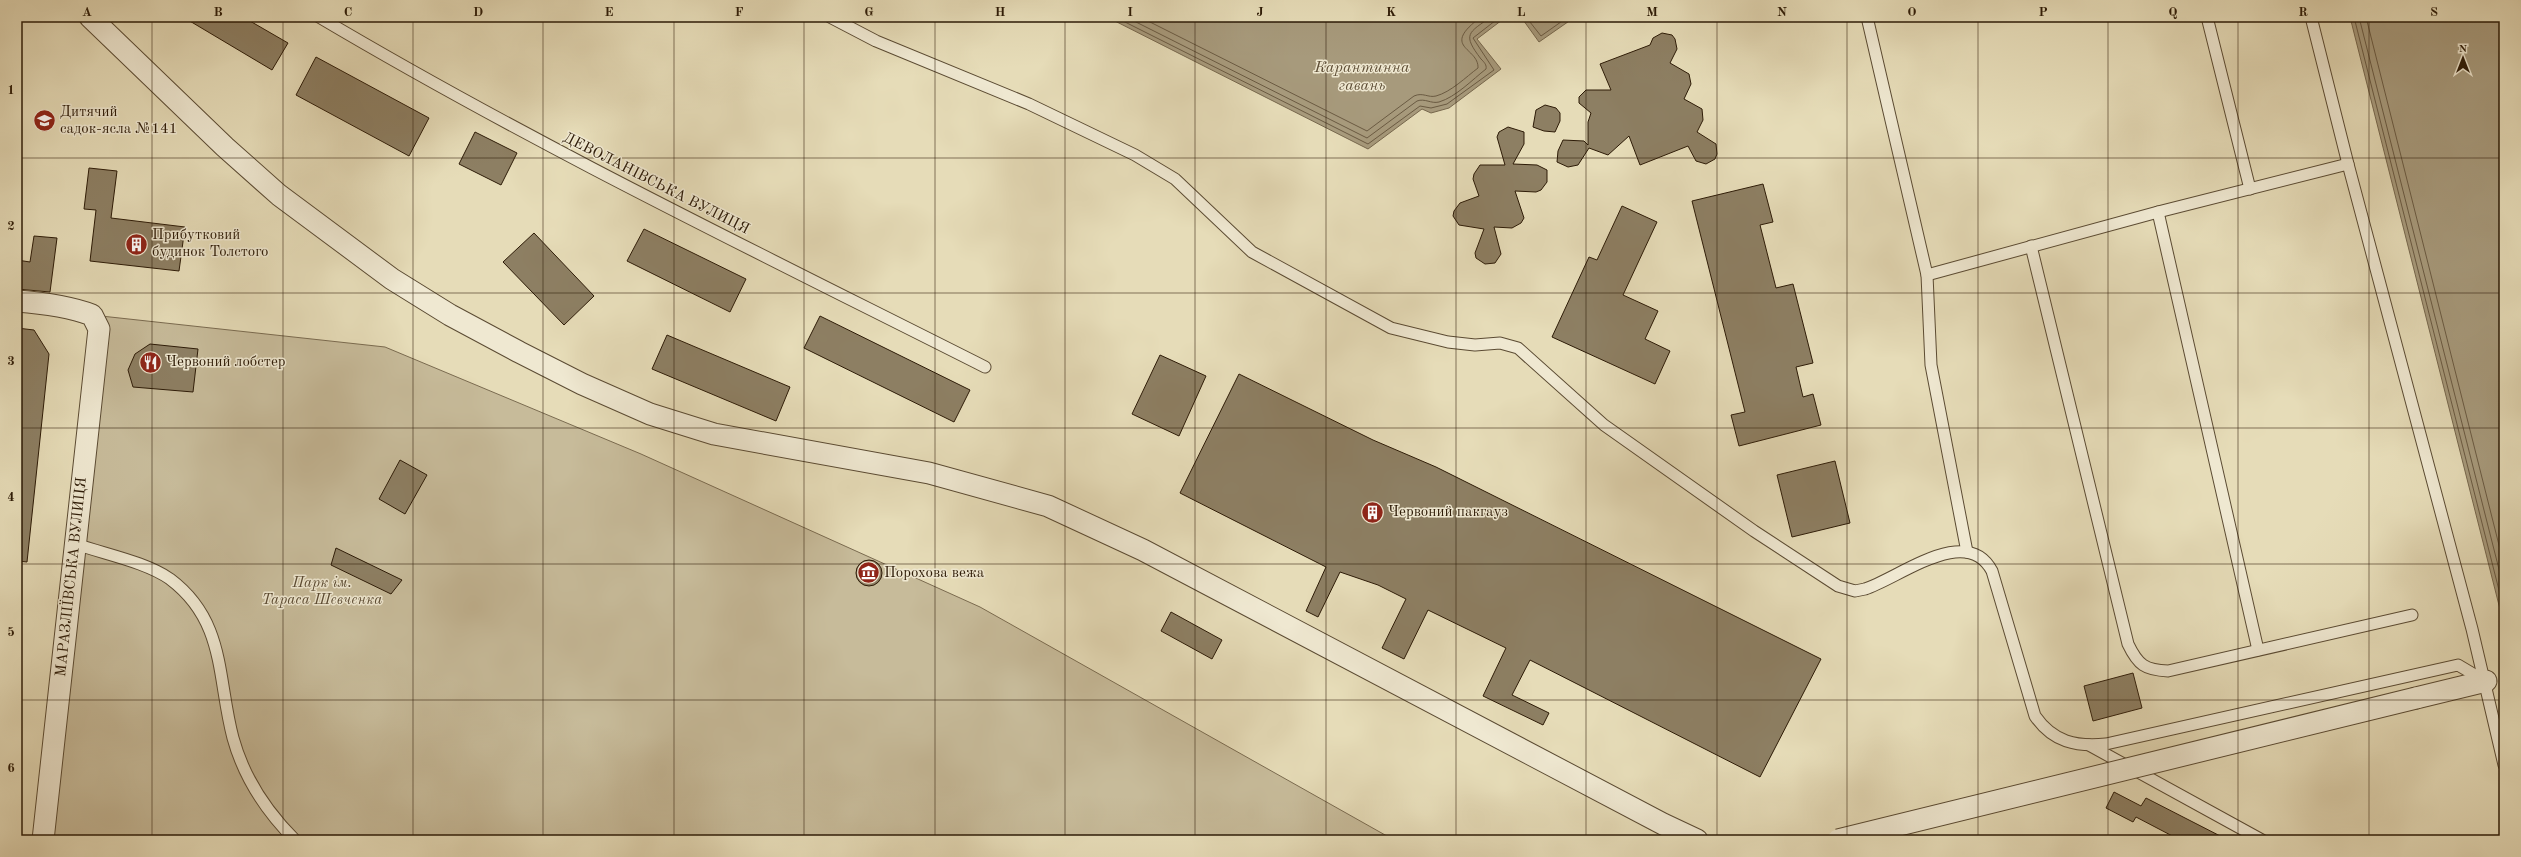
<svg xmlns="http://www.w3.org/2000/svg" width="2521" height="857" viewBox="0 0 2521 857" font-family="'Old Standard TT',serif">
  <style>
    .green { fill: #c7bb9a; stroke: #7a6b50 }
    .water { fill: #a79a7c; stroke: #76674d }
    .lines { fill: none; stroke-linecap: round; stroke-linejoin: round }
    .shore { stroke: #6a5a42; stroke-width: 1 }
    .building { fill: #8d7f63; stroke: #2d1b07 }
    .lane-casing { stroke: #5b4b33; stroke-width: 13 }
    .street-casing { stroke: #5b4b33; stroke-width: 23 }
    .lane { stroke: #efe8d1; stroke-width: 11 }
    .street { stroke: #efe8d1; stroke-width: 21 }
    .street-bridge-casing { stroke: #5b4b33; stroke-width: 23; stroke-linecap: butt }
    .street-bridge { stroke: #efe8d1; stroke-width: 21 }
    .grid { fill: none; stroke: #2d1b07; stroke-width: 1; stroke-opacity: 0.55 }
    .labels { text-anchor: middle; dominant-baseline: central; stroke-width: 3; stroke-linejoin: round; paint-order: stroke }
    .poi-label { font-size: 15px; fill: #2d1b07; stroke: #efe8d1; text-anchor: start }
    .street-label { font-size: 15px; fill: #2d1b07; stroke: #efe8d1 }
    .park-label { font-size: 15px; font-style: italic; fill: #5b4b33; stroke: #efe8d1 }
    .water-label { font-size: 16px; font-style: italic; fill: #5e4e36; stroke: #efe8d1 }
    .neatline { fill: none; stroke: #2d1b07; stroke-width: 1.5 }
    .grid-label { font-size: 13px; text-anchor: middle; font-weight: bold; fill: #2d1b07 }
  </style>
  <rect width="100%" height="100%" fill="#e6dcb8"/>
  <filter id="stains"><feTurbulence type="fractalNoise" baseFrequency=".005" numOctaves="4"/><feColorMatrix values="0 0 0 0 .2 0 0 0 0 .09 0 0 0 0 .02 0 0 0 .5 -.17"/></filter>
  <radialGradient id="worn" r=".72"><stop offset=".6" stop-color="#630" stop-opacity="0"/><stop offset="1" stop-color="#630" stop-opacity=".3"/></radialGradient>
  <polygon class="green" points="92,315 385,347 641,454 980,607 1394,840 43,840"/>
  <g class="water">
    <polygon points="1107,17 1506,17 1477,39 1501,69 1449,108 1431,113 1422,109 1368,149"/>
    <polygon points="1521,17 1575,17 1539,42"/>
    <polygon points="2350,17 2504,17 2504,626 2503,621"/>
  </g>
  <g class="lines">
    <g class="shore">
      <polyline points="1115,17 1368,144 1420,106 1431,108 1447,104 1494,70 1473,38 1500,17"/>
      <path d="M1126,17L1367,138L1417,101C1425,98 1431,104 1439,102C1456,97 1473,79 1486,69C1487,65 1484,62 1481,59C1462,34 1468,33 1491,17"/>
      <path d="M1140,17L1367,131L1414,96C1423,92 1428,98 1436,96C1451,92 1466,77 1478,68C1479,47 1439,48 1481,17"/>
      <polyline points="1526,17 1541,36 1568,17"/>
      <polyline points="2354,17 2504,610"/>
      <polyline points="2359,17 2504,589"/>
      <polyline points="2366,17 2504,565"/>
    </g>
  </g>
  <g class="building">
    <polygon points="183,17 243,17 288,43 272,70"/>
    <polygon points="1662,33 1672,35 1675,39 1677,49 1670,63 1689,74 1691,84 1684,99 1702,109 1703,120 1697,132 1716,144 1717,154 1715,159 1706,164 1696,161 1688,146 1640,165 1629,136 1608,155 1589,148 1578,165 1568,167 1557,162 1558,151 1563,140 1584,141 1588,145 1588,122 1591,113 1579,103 1579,97 1586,90 1611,90 1600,64 1650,45 1653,38"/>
    <polygon points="316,57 429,118 409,156 296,95"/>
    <polygon points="1545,105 1556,108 1560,113 1560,121 1555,132 1544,131 1533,127 1536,110"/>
    <polygon points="1508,127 1524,132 1524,144 1513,164 1537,165 1547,170 1547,182 1541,190 1536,192 1515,191 1524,218 1521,223 1512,228 1494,227 1501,254 1495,263 1485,264 1476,258 1475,253 1484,229 1459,225 1453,216 1454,211 1460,203 1479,196 1473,179 1474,174 1480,165 1505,165 1497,137 1499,132"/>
    <polygon points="475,132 517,153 501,185 459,164"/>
    <polygon points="89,168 117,171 111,218 185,227 179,271 90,261 96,210 84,209"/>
    <polygon points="1763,184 1773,222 1760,225 1776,288 1793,284 1813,363 1796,367 1803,397 1813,394 1821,425 1739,446 1731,415 1745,412 1692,201"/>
    <polygon points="1622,206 1657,222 1623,295 1658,311 1645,339 1670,351 1655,384 1552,337 1589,257 1597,260"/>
    <polygon points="644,229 746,279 730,312 627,261"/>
    <polygon points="534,233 594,296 564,325 503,262"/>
    <polygon points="34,236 57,238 50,292 17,289 17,260 30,262"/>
    <polygon points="820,316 970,390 954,422 804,348"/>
    <polygon points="17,328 34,330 49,354 27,562 17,561"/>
    <polygon points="667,335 790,387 776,421 652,369"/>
    <polygon points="150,344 198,349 193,392 133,387 128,370 135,354"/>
    <polygon points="1160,355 1206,376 1179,436 1132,414"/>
    <polygon points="1239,374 1373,440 1436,467 1821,659 1760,777 1530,660 1512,695 1549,713 1543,725 1483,696 1506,648 1428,610 1404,659 1382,648 1406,599 1378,585 1340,572 1318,617 1306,611 1326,567 1180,493"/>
    <polygon points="400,460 427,475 405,514 379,499"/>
    <polygon points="1835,461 1850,523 1792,537 1777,475"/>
    <polygon points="336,548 402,580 391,594 331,565"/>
    <circle cx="869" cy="573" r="13"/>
    <polygon points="1171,612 1222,640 1212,659 1161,631"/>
    <polygon points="2133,673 2142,708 2093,721 2084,686"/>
    <polygon points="2114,792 2141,806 2146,798 2228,840 2180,840 2136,817 2133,822 2106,808"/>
  </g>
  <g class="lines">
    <defs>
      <g id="lane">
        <path d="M319,17C535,145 761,254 985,367"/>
        <path d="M830,17L876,41L1029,104L1135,155L1175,179L1252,252L1391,328L1448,342L1475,345L1500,343L1518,348L1604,425L1754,531L1838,586L1855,591L1865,589C1899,578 1967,523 1992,571L2035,716C2053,742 2076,747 2106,744L2458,665L2485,681"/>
        <polyline points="1867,17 1927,275 1931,365 1967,552"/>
        <polyline points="2207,17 2250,189"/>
        <polyline points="2311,17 2348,164 2472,629 2504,765"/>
        <polyline points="2158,212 2258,650"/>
        <path d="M2031,246L2128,644C2138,665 2145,670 2168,671L2412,615"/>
        <polyline points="1927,275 2158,212 2348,164"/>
        <path d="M76,544C104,554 146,562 170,579C226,621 217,678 233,738C244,778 266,811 295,840"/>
        <polyline points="2089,745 2262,840"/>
      </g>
      <g id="street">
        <polyline points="90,17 225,147 279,195 392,279 450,315 519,352 582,384 650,414 714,434 929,473 1048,506 1143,550 1663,824 1697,840"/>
        <path d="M17,301C43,303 68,306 92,315L99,329L43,840"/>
        <polyline points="2416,698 2486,681"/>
      </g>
    </defs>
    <use href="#lane" class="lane-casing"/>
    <use href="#street" class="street-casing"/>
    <use href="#lane" class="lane"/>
    <use href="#street" class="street"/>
    <defs>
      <polyline id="street-bridge" points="1838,840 2416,698"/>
    </defs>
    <use href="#street-bridge" class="street-bridge-casing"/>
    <use href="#street-bridge" class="street-bridge"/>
  </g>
  <path class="grid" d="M152,17V840M283,17V840M413,17V840M543,17V840M674,17V840M804,17V840M935,17V840M1065,17V840M1195,17V840M1326,17V840M1456,17V840M1586,17V840M1717,17V840M1847,17V840M1978,17V840M2108,17V840M2238,17V840M2369,17V840M17,158H2504M17,293H2504M17,428H2504M17,564H2504M17,700H2504"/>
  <defs>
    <symbol id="school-disc" viewBox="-11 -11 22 22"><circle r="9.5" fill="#8f2418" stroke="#efe8d1"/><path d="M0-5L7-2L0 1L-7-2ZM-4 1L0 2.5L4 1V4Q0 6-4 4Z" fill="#fff"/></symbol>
    <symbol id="building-disc" viewBox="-11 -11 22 22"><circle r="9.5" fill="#8f2418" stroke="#efe8d1"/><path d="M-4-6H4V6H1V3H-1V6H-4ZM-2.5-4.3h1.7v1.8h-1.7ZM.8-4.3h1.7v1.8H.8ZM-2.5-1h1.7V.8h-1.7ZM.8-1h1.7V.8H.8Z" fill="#fff"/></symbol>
    <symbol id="restaurant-disc" viewBox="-11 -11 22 22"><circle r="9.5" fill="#8f2418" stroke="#efe8d1"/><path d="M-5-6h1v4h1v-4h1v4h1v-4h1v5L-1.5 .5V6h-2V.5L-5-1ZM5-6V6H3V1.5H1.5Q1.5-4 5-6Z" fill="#fff"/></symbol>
    <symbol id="museum-disc" viewBox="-11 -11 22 22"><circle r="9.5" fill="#8f2418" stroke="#efe8d1"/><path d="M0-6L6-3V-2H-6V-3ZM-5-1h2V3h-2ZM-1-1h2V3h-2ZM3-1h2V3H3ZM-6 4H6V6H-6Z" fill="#fff"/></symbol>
  </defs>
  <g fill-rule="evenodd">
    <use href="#school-disc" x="32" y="108" width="25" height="25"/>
    <use href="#building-disc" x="124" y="232" width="25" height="25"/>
    <use href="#restaurant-disc" x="138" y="350" width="25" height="25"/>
    <use href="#building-disc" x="1360" y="500" width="25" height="25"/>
    <use href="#museum-disc" x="856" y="560" width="25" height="25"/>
  </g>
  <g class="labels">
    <g class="poi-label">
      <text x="60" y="112">Дитячий<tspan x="60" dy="17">садок-ясла №141</tspan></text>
      <text x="152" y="235">Прибутковий<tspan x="152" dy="17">будинок Толстого</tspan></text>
      <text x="166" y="362">Червоний лобстер</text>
      <text x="1388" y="512">Червоний пакгауз</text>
      <text x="884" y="573">Порохова вежа</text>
    </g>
    <g class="street-label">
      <text transform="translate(656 184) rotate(27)">ДЕВОЛАНІВСЬКА ВУЛИЦЯ</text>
      <text transform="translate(72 577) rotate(-84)">МАРАЗЛІЇВСЬКА ВУЛИЦЯ</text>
    </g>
    <g class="park-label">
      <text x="322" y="583">Парк ім.<tspan x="322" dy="17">Тараса Шевченка</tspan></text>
    </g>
    <g class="water-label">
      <text x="1362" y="68">Карантинна<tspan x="1362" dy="18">гавань</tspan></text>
    </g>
  </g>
  <rect width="2521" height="857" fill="none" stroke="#e6dcb8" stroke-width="44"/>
  <g transform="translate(2463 58)" stroke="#efe8d1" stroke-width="3" paint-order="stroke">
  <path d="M0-3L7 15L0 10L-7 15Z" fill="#2d1b07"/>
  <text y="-6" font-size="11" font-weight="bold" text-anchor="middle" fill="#2d1b07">N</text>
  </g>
  <rect x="22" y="22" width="2477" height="813" class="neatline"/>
  <g class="grid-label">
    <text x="87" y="16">A</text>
    <text x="218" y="16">B</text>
    <text x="348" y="16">C</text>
    <text x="478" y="16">D</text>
    <text x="609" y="16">E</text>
    <text x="739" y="16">F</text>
    <text x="869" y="16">G</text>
    <text x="1000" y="16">H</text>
    <text x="1130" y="16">I</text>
    <text x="1260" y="16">J</text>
    <text x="1391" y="16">K</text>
    <text x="1521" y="16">L</text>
    <text x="1652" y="16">M</text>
    <text x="1782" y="16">N</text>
    <text x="1912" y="16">O</text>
    <text x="2043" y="16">P</text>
    <text x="2173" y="16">Q</text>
    <text x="2303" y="16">R</text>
    <text x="2434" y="16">S</text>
    <text x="11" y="94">1</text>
    <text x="11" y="230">2</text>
    <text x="11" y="365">3</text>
    <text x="11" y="501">4</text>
    <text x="11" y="636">5</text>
    <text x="11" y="772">6</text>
  </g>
  <rect width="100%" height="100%" filter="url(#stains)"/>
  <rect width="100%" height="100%" fill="url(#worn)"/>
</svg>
